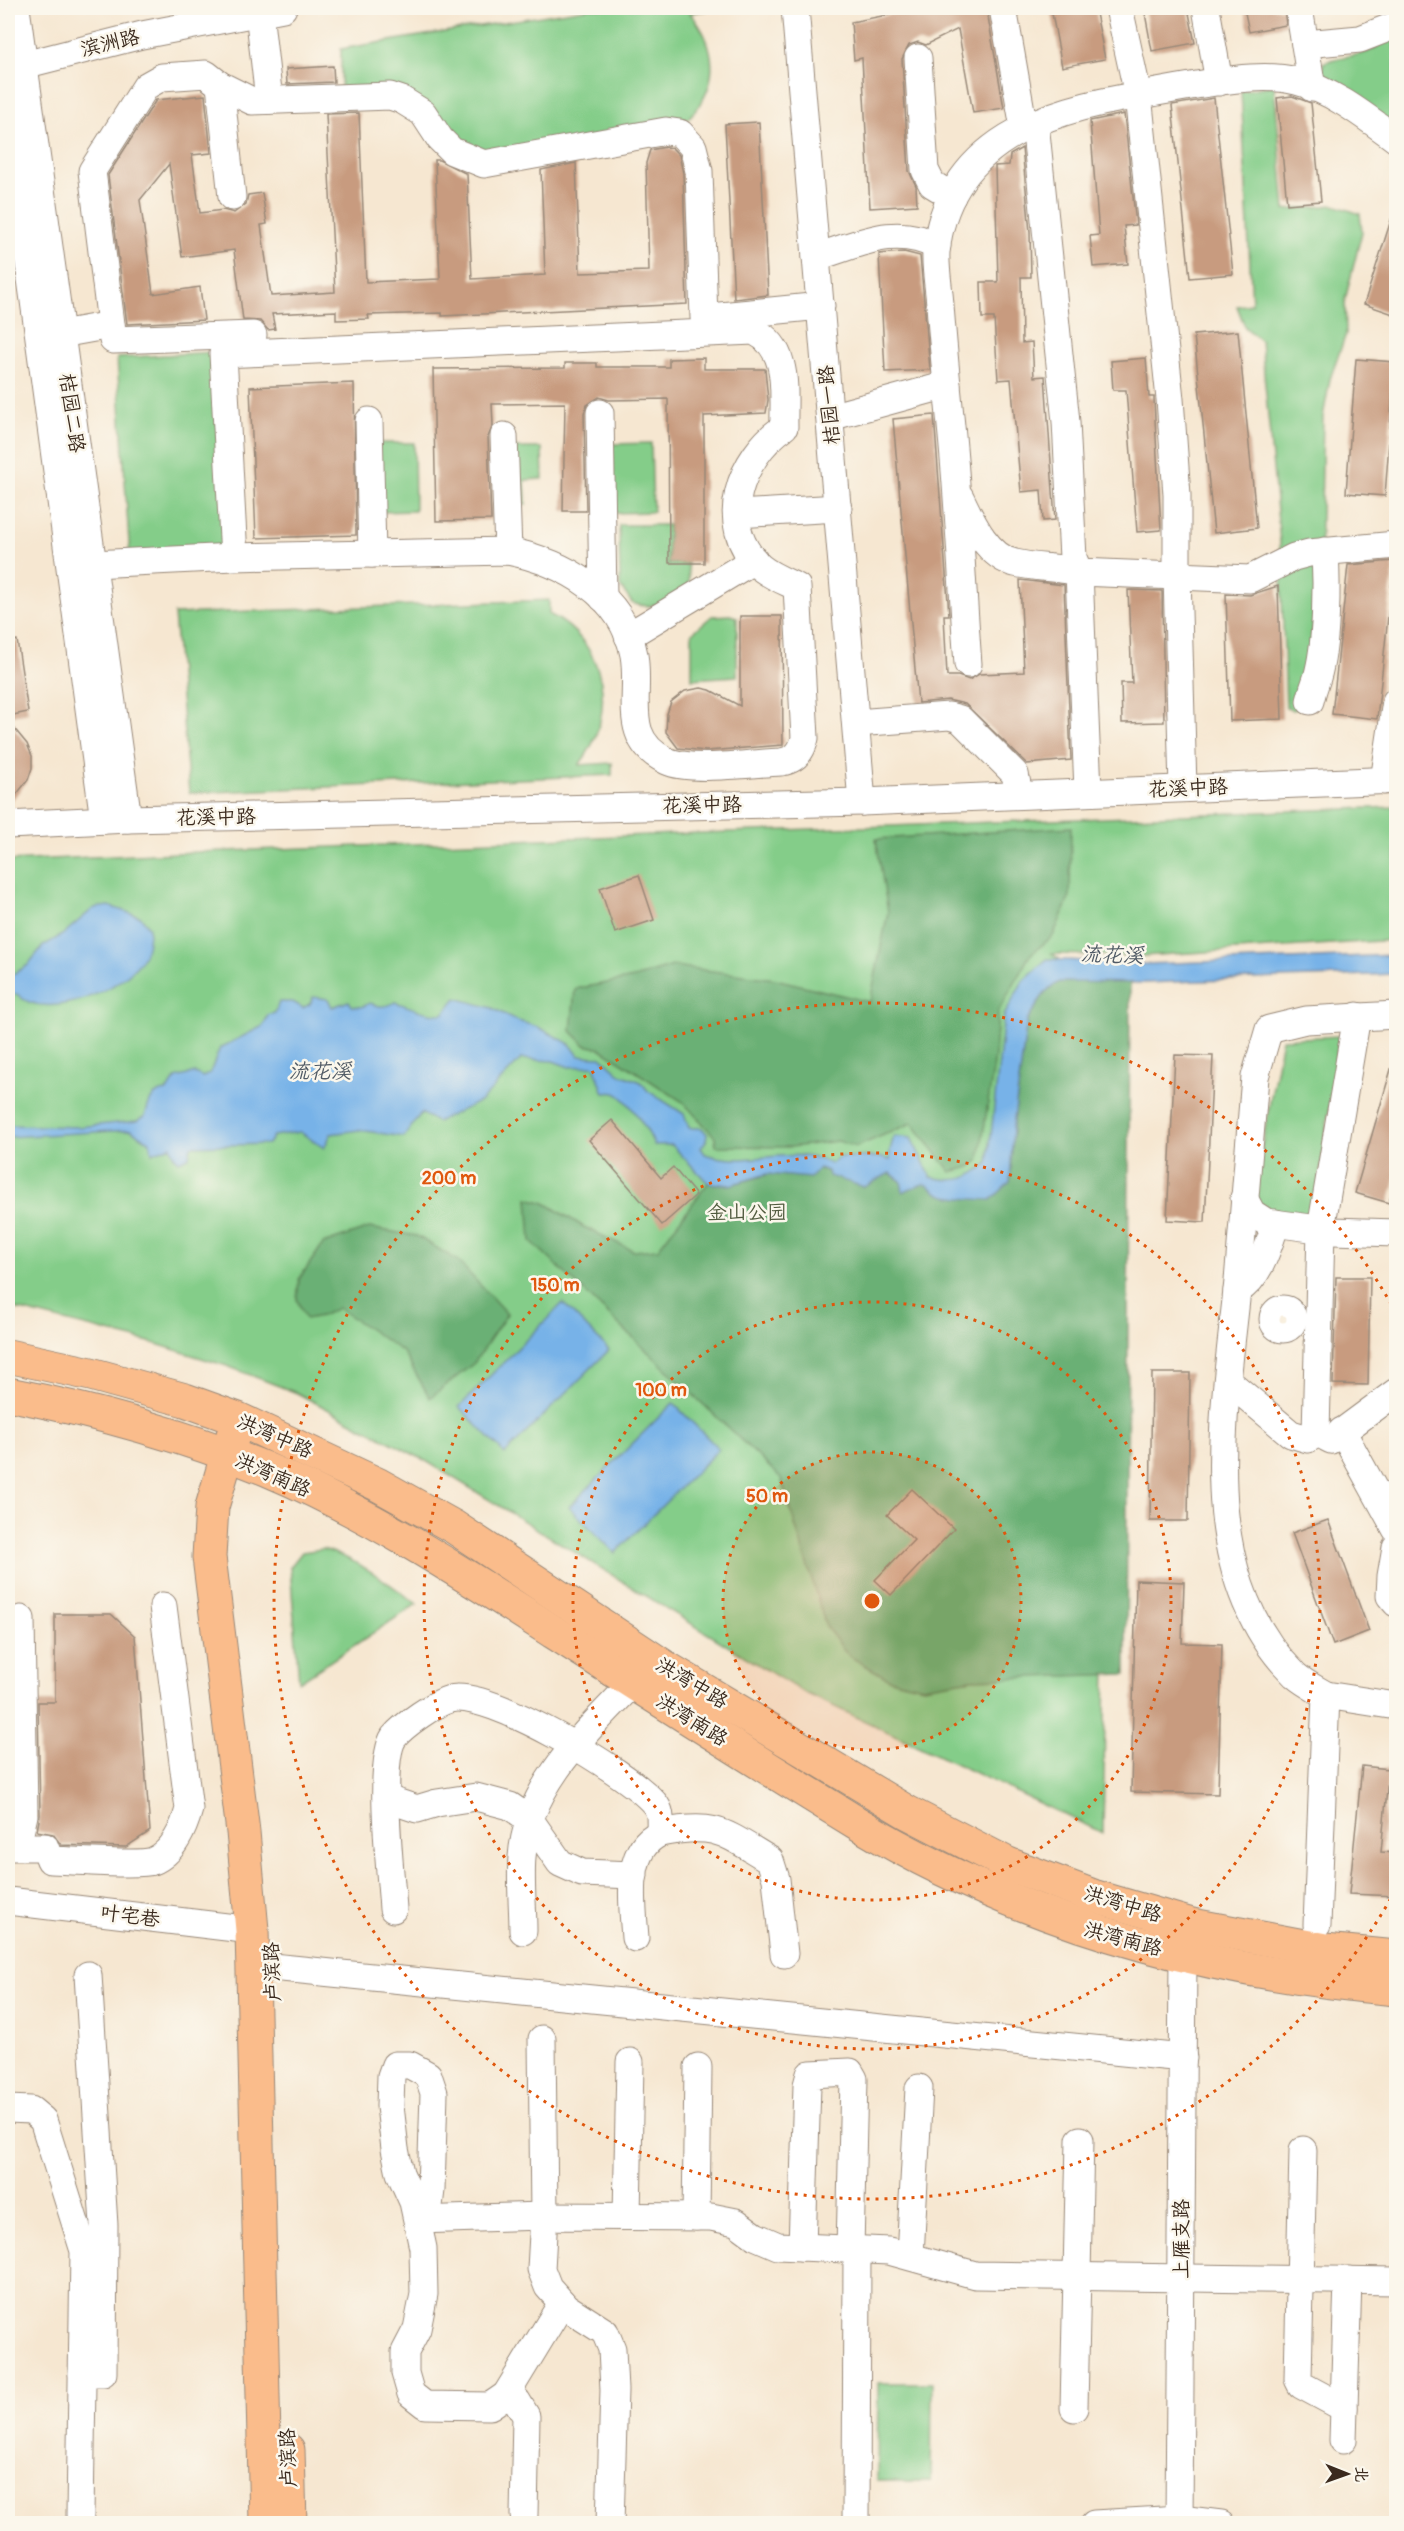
<svg xmlns="http://www.w3.org/2000/svg" width="1404" height="2531" viewBox="0 0 1404 2531" font-family="Pangolin,'LXGW WenKai TC',sans-serif">
  <style>
    .green { fill: #84cd89; stroke: #607c54; stroke-width: 1.5 }
    .forest { fill: #6bb075; stroke: #536d4a; stroke-width: 1.5 }
    .water { fill: #77b2e8; stroke: #596e83; stroke-width: 1.5 }
    .building { fill: #c89b7f }
    .lines { fill: none; stroke-linecap: round; stroke-linejoin: round }
    .minor-casing { stroke: #988878; stroke-width: 29 }
    .major-casing { stroke: #988878; stroke-width: 35 }
    .minor { stroke: #fff; stroke-width: 27 }
    .major { stroke: #fabc8b; stroke-width: 33 }
    .ring { fill: none; stroke: #df570d; stroke-width: 3; stroke-dasharray: 3 6 }
    .labels { text-anchor: middle; dominant-baseline: central; stroke-width: 5; stroke-linejoin: round; paint-order: stroke }
    .street-label { font-size: 20px; fill: #3b2a1e; stroke: #fbf7ec }
    .park-label { font-size: 20px; fill: #515b3e; stroke: #fbf7ec }
    .water-label { font-size: 21px; font-style: italic; fill: #505a65; stroke: #fbf7ec }
    .centre { fill: #df570d; stroke: #fbf7ec; stroke-width: 3 }
    .ring-label { font-size: 18px; text-anchor: middle; font-weight: bold; fill: #df570d; stroke: #fbf7ec; stroke-width: 5; stroke-linejoin: round; paint-order: stroke }
  </style>
  <rect width="100%" height="100%" fill="#fbf7ec"/>
  <filter id="ink" filterUnits="userSpaceOnUse"><feTurbulence type="fractalNoise" baseFrequency=".0167" numOctaves="2"/><feDisplacementMap in="SourceGraphic" scale="12" xChannelSelector="R" yChannelSelector="G"/><feConvolveMatrix kernelMatrix="1 2 1 2 8 2 1 2 1" color-interpolation-filters="sRGB"/></filter>
  <filter id="wash" filterUnits="userSpaceOnUse"><feTurbulence type="fractalNoise" baseFrequency=".008" numOctaves="4" result="noise"/><feDisplacementMap in="SourceGraphic" scale="24" xChannelSelector="R" yChannelSelector="G"/><feGaussianBlur stdDeviation="1.35" result="paint"/><feColorMatrix in="noise" values="0 0 0 0 0 0 0 0 0 0 0 0 0 0 0 0 0 1.4 0 .05"/><feComposite in="paint" operator="in"/></filter>
  <g filter="url(#wash)">
    <rect width="100%" height="100%" fill="#f6e7d1"/>
    <g class="green">
      <path d="M590,8H707L708,10L690,13C720,48 720,91 684,122L474,157L424,108L341,91V49Z"/>
      <path d="M1396,35V129L1325,86L1322,73L1323,63C1346,52 1370,61 1386,37Z"/>
      <polygon points="1274,85 1285,210 1334,205 1360,214 1362,232 1345,300 1346,334 1330,379 1323,417 1320,564 1304,707 1293,710 1286,708 1280,543 1261,341 1245,327 1237,306 1252,304 1241,91"/>
      <polygon points="213,352 226,552 130,558 117,358"/>
      <polygon points="374,443 414,443 415,511 376,512"/>
      <polygon points="651,443 653,512 614,513 612,444"/>
      <polygon points="509,448 542,448 543,479 525,480 526,504 511,505"/>
      <path d="M619,525H668V564H688L689,586C671,599 656,612 632,603L620,586Z"/>
      <path d="M549,600V614C607,642 619,715 579,765L612,763V775L189,793L174,614Z"/>
      <polygon points="730,615 737,617 737,676 692,679 692,633 712,616"/>
      <polygon points="1396,807 1396,940 1142,956 1052,954 1128,1006 1108,1549 1103,1833 801,1691 426,1461 297,1393 227,1366 153,1343 8,1307 8,861 198,852"/>
      <polygon points="1339,1036 1314,1221 1259,1209 1253,1192 1282,1039"/>
      <path d="M323,1549C359,1560 387,1582 417,1604L299,1682L290,1567L302,1552Z"/>
      <polygon points="878,2383 932,2383 931,2481 877,2481"/>
    </g>
    <g class="forest">
      <polygon points="1071,827 1070,896 1053,936 1030,955 998,1012 995,1057 979,1161 970,1167 951,1172 912,1123 856,1147 838,1141 791,1147 716,1146 715,1137 683,1102 601,1049 585,1045 571,1031 575,989 634,978 673,966 775,979 870,1002 888,912 876,839"/>
      <path d="M1059,982H1130L1126,1674L972,1679L923,1687L889,1679L849,1656L826,1627L781,1478L531,1241L528,1198L545,1203L584,1227L634,1251L658,1249L708,1183C715,1183 725,1186 732,1184C761,1178 797,1161 828,1171L890,1173L901,1181L929,1184L944,1195L1010,1182L1013,1127L1027,1021L1045,992Z"/>
      <polygon points="369,1228 417,1236 457,1260 507,1314 474,1363 430,1398 403,1352 338,1308 321,1316 306,1319 297,1300 299,1279 323,1244"/>
    </g>
    <g class="water">
      <path d="M109,906L141,917L149,928C149,937 148,947 144,955C129,989 44,1024 17,994L8,996V977L27,966L43,946L62,935L94,908Z"/>
      <path d="M1396,955V974L1144,983L1059,982L1045,992L1027,1021L1013,1127L1010,1182L991,1200C976,1199 961,1199 946,1196C923,1190 937,1175 903,1192L901,1181L890,1173L864,1187L829,1176L828,1171L819,1168L810,1178L767,1174L730,1185L708,1183L672,1145H654C650,1133 627,1097 615,1093C611,1092 608,1093 604,1093L594,1066L569,1067L553,1061L521,1059L481,1101L437,1122L421,1113L404,1137L359,1130L331,1134L324,1148L300,1132L273,1136L268,1144L191,1146L189,1157L179,1161L174,1156L171,1146L152,1153L150,1142L131,1130L8,1137V1125L78,1127L137,1121L145,1116C150,1101 150,1093 167,1091L176,1078L195,1073L203,1077L210,1073L220,1048L263,1026L268,1015L275,1013L279,1002H293L303,1008L310,1004L313,997L328,999L332,1007L349,1001L352,1006L361,1007L370,1003C379,1007 386,1008 395,1002C411,1007 427,1015 443,1014L456,998L492,1008L518,1021L538,1027L570,1044L579,1056L601,1057L620,1074L641,1082L648,1091L684,1114L689,1128H702L707,1134L706,1141L701,1148L705,1154C746,1169 792,1143 831,1164L839,1157H878L890,1160V1150L894,1136L911,1138L931,1177C957,1183 968,1180 988,1163L1004,1016L1023,981L1047,959L1145,964Z"/>
      <polygon points="563,1303 609,1350 505,1454 459,1407"/>
      <polygon points="673,1403 719,1449 615,1553 569,1507"/>
    </g>
    <g id="blocks">
      <g class="building">
        <polygon points="923,8 990,8 988,17 1004,108 973,113 958,29 926,45 918,42 909,45 902,59 909,171 916,186 917,205 870,208 862,58 854,60 851,22"/>
        <polygon points="1051,8 1095,8 1105,59 1062,67"/>
        <polygon points="1144,8 1188,8 1195,43 1152,51"/>
        <polygon points="1244,8 1284,8 1286,25 1249,32"/>
        <polygon points="333,66 334,82 287,84 286,69"/>
        <polygon points="205,95 211,153 192,155 200,213 223,210 234,213 246,204 248,195 262,193 267,224 261,225 271,296 335,292 326,114 359,113 366,282 440,279 435,160 439,160 467,174 472,279 545,275 541,170 576,163 580,273 649,271 646,163 650,150 666,147 672,148 679,155 683,173 687,304 442,316 442,313 368,315 369,319 336,320 336,311 272,314 275,329 268,330 260,321 243,320 234,250 182,257 169,164 140,200 153,294 200,287 204,320 127,324 108,175 156,100"/>
        <polygon points="1292,96 1311,103 1321,201 1287,204 1277,98"/>
        <polygon points="1214,98 1233,274 1190,278 1172,105"/>
        <polygon points="1124,114 1136,225 1124,226 1128,264 1093,267 1090,236 1099,235 1090,121"/>
        <polygon points="759,122 768,295 734,299 725,124"/>
        <polygon points="1022,148 1030,232 1031,277 1021,277 1022,343 1032,342 1034,377 1045,376 1055,520 1043,521 1041,490 1021,492 1011,379 998,380 994,318 982,318 981,282 998,282 995,166 1009,165 1010,155"/>
        <polygon points="1393,214 1396,215 1396,315 1364,304"/>
        <polygon points="904,252 920,256 930,370 885,372 879,254"/>
        <polygon points="1238,331 1257,528 1214,533 1194,335"/>
        <polygon points="704,358 704,369 765,369 768,400 766,413 704,416 704,563 669,563 668,399 609,400 599,397 587,405 584,413 586,511 563,511 565,403 492,404 493,425 488,437 491,520 436,521 433,369 565,368 565,363 597,363 597,367 669,367 669,359"/>
        <polygon points="1146,358 1149,397 1154,397 1154,400 1161,530 1137,532 1126,390 1113,390 1111,361"/>
        <polygon points="1356,359 1395,362 1385,496 1346,493"/>
        <polygon points="354,383 356,535 256,538 250,387"/>
        <polygon points="934,415 949,615 944,615 947,676 958,676 969,680 979,674 1024,672 1020,580 1064,585 1071,760 1027,764 965,704 948,700 918,703 893,419"/>
        <polygon points="1394,561 1377,719 1332,714 1348,565"/>
        <polygon points="1278,586 1282,719 1230,721 1226,594 1250,595"/>
        <polygon points="1128,590 1162,591 1164,722 1122,723 1121,683 1132,683"/>
        <polygon points="740,616 782,616 783,745 706,751 678,748 666,732 667,714 671,702 685,691 701,688 710,690 740,706"/>
        <polygon points="17,640 28,712 8,716 8,641"/>
        <polygon points="8,721 27,744 32,756 32,768 28,780 8,805"/>
        <polygon points="639,875 654,920 615,933 600,888"/>
        <polygon points="1175,1055 1213,1056 1205,1222 1167,1220"/>
        <polygon points="1392,1066 1396,1067 1396,1178 1389,1203 1355,1193"/>
        <polygon points="612,1120 661,1178 673,1167 696,1195 662,1225 589,1140"/>
        <polygon points="1336,1277 1370,1277 1368,1385 1333,1384"/>
        <polygon points="1152,1373 1190,1373 1188,1521 1150,1521"/>
        <polygon points="912,1489 954,1529 891,1595 875,1580 914,1540 887,1515"/>
        <polygon points="1328,1520 1369,1631 1333,1645 1292,1533"/>
        <polygon points="1136,1580 1184,1582 1182,1643 1222,1644 1218,1794 1131,1792"/>
        <polygon points="55,1614 111,1614 135,1636 150,1831 126,1847 61,1845 53,1834 37,1831 40,1815 38,1702 55,1702"/>
        <polygon points="1362,1766 1389,1769 1381,1852 1396,1853 1396,1896 1349,1894"/>
      </g>
    </g>
  </g>
  <g filter="url(#ink)">
    <use href="#blocks" fill-opacity="0" stroke="#988878" stroke-width="1.5"/>
    <g class="lines">
      <defs>
        <g id="minor">
          <polyline points="16,8 128,819"/>
          <polyline points="795,8 862,802"/>
          <polyline points="1119,8 1138,95 1170,399 1177,495 1177,576 1183,788"/>
          <polyline points="1206,8 1219,82"/>
          <polyline points="1299,8 1312,88"/>
          <polyline points="259,12 269,100"/>
          <polyline points="1004,14 1024,128"/>
          <polyline points="1305,44 1360,39 1396,25"/>
          <polyline points="918,58 925,170 932,184 952,196"/>
          <polyline points="8,69 142,35 283,8"/>
          <polyline points="220,85 232,197"/>
          <polyline points="8,108 104,820"/>
          <polyline points="1035,123 1066,422 1073,558 1079,572 1250,579 1294,557 1309,553 1396,545"/>
          <path d="M816,257C860,244 894,224 937,246"/>
          <polyline points="720,316 821,306"/>
          <polyline points="61,334 111,325"/>
          <polyline points="253,335 113,340 92,171 146,86 162,77 206,74 220,85 252,101 390,96 402,100 423,113 440,139 452,151 484,164 666,131 680,133 693,147 699,171 704,318"/>
          <polyline points="600,413 603,598"/>
          <polyline points="830,417 947,385"/>
          <polyline points="369,421 372,554"/>
          <polyline points="504,436 508,551"/>
          <path d="M960,497C971,520 987,557 1015,563C1036,568 1058,567 1079,572L1088,791"/>
          <polyline points="737,514 838,508"/>
          <path d="M93,564L234,557L508,551C563,562 623,594 634,655C641,696 620,739 667,761C690,772 754,763 781,762C796,760 802,751 805,738L797,587C784,581 771,576 760,567C715,524 740,458 784,427C783,392 791,349 754,331L223,354L234,557"/>
          <polyline points="628,636 754,560"/>
          <path d="M968,664C962,585 959,505 951,426C947,386 943,346 940,305C939,288 935,269 936,252C947,142 1047,109 1141,95C1183,88 1256,70 1296,81C1332,90 1366,117 1396,139"/>
          <path d="M1310,701C1312,693 1314,686 1317,678C1327,644 1327,586 1325,551"/>
          <polyline points="856,723 949,716 960,719 1015,774 1019,794"/>
          <polyline points="1384,781 1396,701"/>
          <polyline points="8,825 128,819 862,802 1396,780"/>
          <polyline points="1244,1198 1252,1213 1266,1222 1333,1231 1396,1233"/>
          <path d="M1237,1291C1260,1277 1268,1248 1276,1223"/>
          <circle cx="1283" cy="1319" r="10"/>
          <polyline points="1229,1382 1291,1434 1308,1439 1316,1434 1321,1229 1357,1016"/>
          <polyline points="1342,1431 1396,1529"/>
          <polyline points="1327,1438 1331,1440 1396,1392"/>
          <polyline points="1396,1547 1391,1576 1390,1596 1396,1603"/>
          <path d="M1326,1695C1316,1689 1304,1683 1295,1675C1192,1574 1225,1410 1238,1281C1244,1213 1249,1145 1255,1077L1269,1029L1306,1020L1396,1015"/>
          <polyline points="387,1799 417,1809 437,1803 476,1797 510,1806 530,1820 560,1863 582,1873 634,1875"/>
          <path d="M8,1847H45L50,1860C70,1860 138,1866 153,1861C173,1853 184,1828 189,1809L163,1606"/>
          <polyline points="8,1847 20,1833 24,1815 21,1619"/>
          <polyline points="8,1901 252,1930"/>
          <path d="M393,1909C391,1875 377,1762 394,1737C404,1725 435,1703 450,1699C487,1688 629,1773 654,1803C662,1812 660,1821 660,1833C717,1822 723,1832 770,1860L776,1879L784,1954"/>
          <polyline points="1317,1925 1326,1695 1396,1706"/>
          <path d="M523,1931C523,1907 520,1881 522,1857C527,1786 586,1732 633,1683"/>
          <path d="M635,1938C633,1904 623,1850 660,1833"/>
          <polyline points="272,1967 1183,2058"/>
          <polyline points="542,2039 544,2216 541,2269 548,2287 566,2307 605,2332 612,2349 614,2390 610,2524"/>
          <polyline points="8,2109 31,2110 43,2120 84,2251 80,2515"/>
          <polyline points="1303,2150 1298,2379 1301,2385 1344,2408"/>
          <polyline points="627,2216 630,2062"/>
          <polyline points="696,2217 698,2067"/>
          <polyline points="418,2220 544,2216 711,2217 736,2222 755,2236 778,2246 889,2251 975,2275 1396,2281"/>
          <polyline points="418,2220 429,2206 431,2190 434,2093 428,2075 410,2065 395,2065 391,2076 390,2106 395,2149 400,2173 413,2202 423,2248 424,2294 417,2329 405,2352 405,2373 411,2394 425,2405 490,2406 506,2395 562,2303"/>
          <polyline points="802,2247 807,2085 810,2074 850,2072 854,2079 850,2249"/>
          <polyline points="910,2256 919,2088"/>
          <polyline points="82,2373 103,2373 104,2225 88,1975"/>
          <polyline points="506,2395 517,2401 526,2416 524,2515"/>
          <polyline points="1074,2408 1080,2140"/>
          <polyline points="1343,2440 1348,2280"/>
          <polyline points="856,2524 857,2249"/>
          <polyline points="1094,2524 1180,2519 1221,2524"/>
          <polyline points="1179,2524 1183,1955"/>
        </g>
        <g id="major">
          <polyline points="8,1356 91,1374 185,1400 238,1419 377,1484 454,1527 665,1667 907,1812 1008,1864 1093,1896 1192,1925 1325,1950 1396,1957"/>
          <path d="M8,1394C96,1411 182,1435 266,1469C368,1512 462,1573 555,1633C655,1697 755,1761 857,1823C1022,1922 1205,1973 1396,1989"/>
          <polyline points="233,1435 212,1507 209,1557 243,1832 252,1930 266,2524"/>
          <polyline points="288,2450 290,2524"/>
        </g>
      </defs>
      <use href="#minor" class="minor-casing"/>
      <use href="#major" class="major-casing"/>
      <use href="#minor" class="minor"/>
      <use href="#major" class="major"/>
    </g>
  </g>
  <circle cx="872" cy="1601" r="149" fill="#df570d" fill-opacity=".12"/>
  <g class="ring">
    <circle cx="872" cy="1601" r="149"/>
    <circle cx="872" cy="1601" r="299"/>
    <circle cx="872" cy="1601" r="448"/>
    <path d="M1395 1891A598 598 0 1 1 1395 1311"/>
  </g>
  <g class="labels">
    <g class="street-label">
      <text transform="translate(110 43) rotate(-13)">滨洲路</text>
      <text transform="translate(829 405) rotate(-95)">桔园一路</text>
      <text transform="translate(72 413) rotate(82)">桔园二路</text>
      <text transform="translate(1188 788) rotate(-2)">花溪中路</text>
      <text transform="translate(702 805) rotate(-1)">花溪中路</text>
      <text transform="translate(216 817) rotate(-1)">花溪中路</text>
      <text transform="translate(275 1436) rotate(24)">洪湾中路</text>
      <text transform="translate(273 1475) rotate(24)">洪湾南路</text>
      <text transform="translate(692 1683) rotate(31)">洪湾中路</text>
      <text transform="translate(692 1720) rotate(32)">洪湾南路</text>
      <text transform="translate(1123 1904) rotate(17)">洪湾中路</text>
      <text transform="translate(130 1916) rotate(7)">叶宅巷</text>
      <text transform="translate(1123 1939) rotate(15)">洪湾南路</text>
      <text transform="translate(272 1972) rotate(-92)">卢滨路</text>
      <text transform="translate(1181 2239) rotate(-90)">上雁支路</text>
      <text transform="translate(288 2458) rotate(-92)">卢滨路</text>
    </g>
    <g class="park-label">
      <text x="747" y="1212">金山公园</text>
    </g>
    <g class="water-label">
      <text transform="translate(1112 955) rotate(2)">流花溪</text>
      <text x="320" y="1071">流花溪</text>
    </g>
  </g>
  <circle cx="872" cy="1601" r="9" class="centre"/>
  <g class="ring-label">
    <text x="449" y="1184">200 m</text>
    <text x="555" y="1291">150 m</text>
    <text x="661" y="1396">100 m</text>
    <text x="767" y="1502">50 m</text>
  </g>
  <rect width="1404" height="2531" fill="none" stroke="#fbf7ec" stroke-width="30"/>
  <g transform="translate(1347 2474) rotate(91)" stroke="#fbf7ec" stroke-width="4.5" paint-order="stroke">
  <path d="M0-4.5L10 22L0 15L-10 22Z" fill="#3b2a1e"/>
  <text y="-9" font-size="16" font-weight="bold" text-anchor="middle" fill="#3b2a1e">北</text>
  </g>
</svg>
